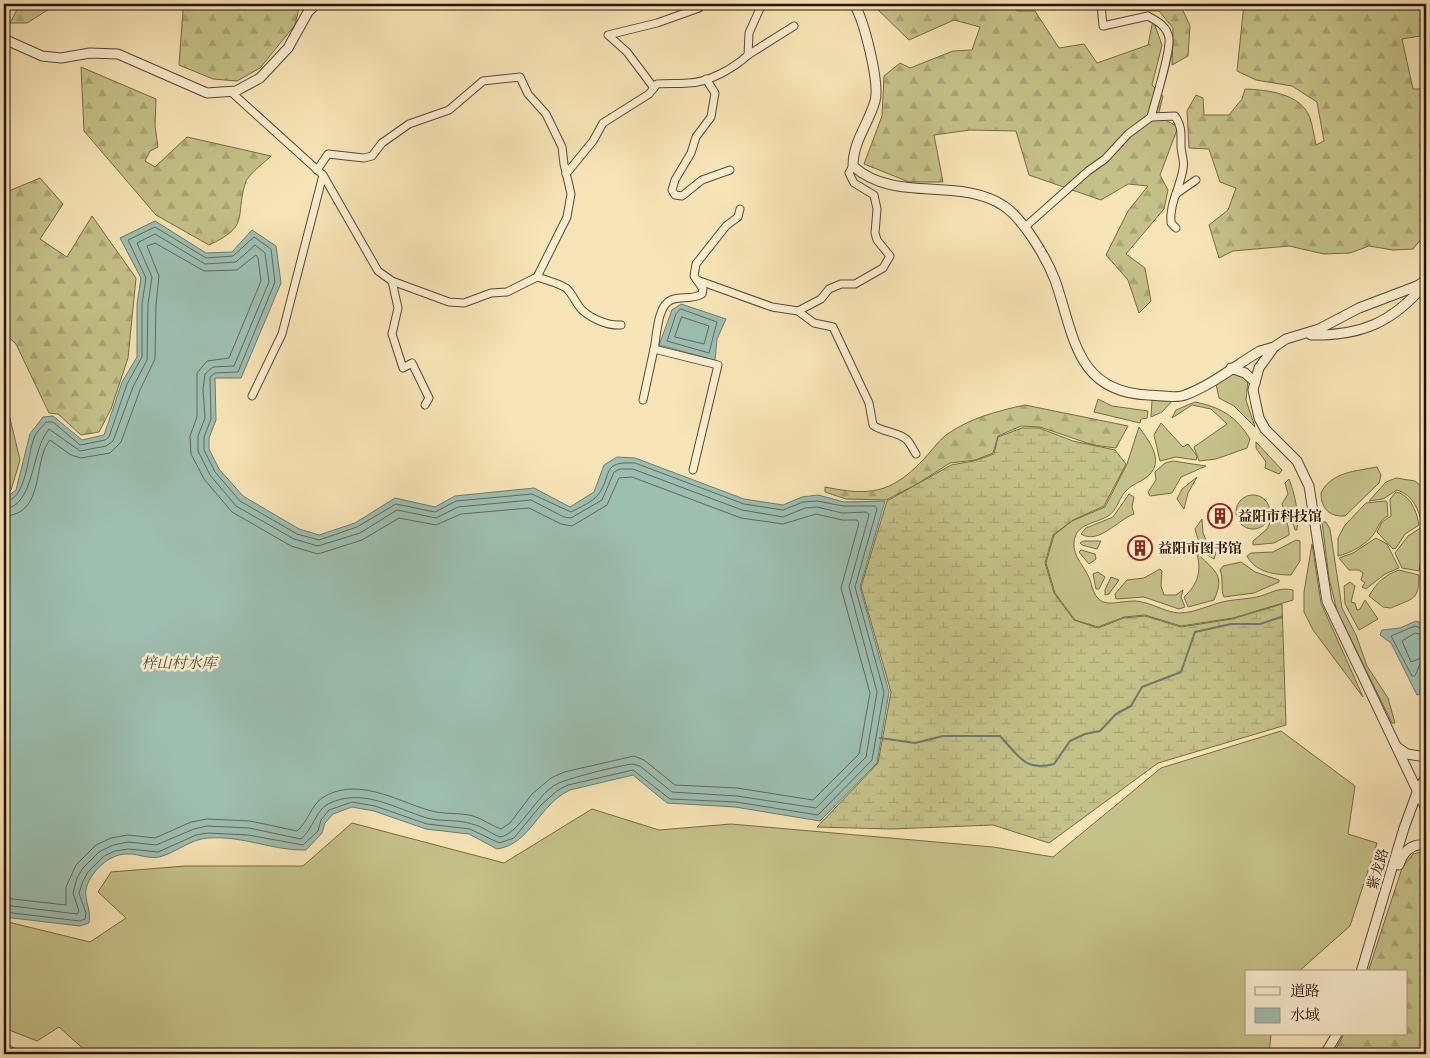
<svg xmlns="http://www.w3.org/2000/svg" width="1430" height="1058" viewBox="0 0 1430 1058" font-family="Alegreya,'Noto Serif SC',serif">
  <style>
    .grass { fill: #c5c289; stroke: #766a48 }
    .forest { fill: url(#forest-firs); stroke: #766a48 }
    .wetland { fill: url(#wetland-marsh); stroke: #766a48 }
    .water { fill: #9dbfb2; stroke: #6e7a6d }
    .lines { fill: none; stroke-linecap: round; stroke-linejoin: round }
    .shore { stroke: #62685c; stroke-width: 1 }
    .stream { stroke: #6e7a6d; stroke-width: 2 }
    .minor-casing { stroke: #5b4732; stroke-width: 9 }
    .tertiary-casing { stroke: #5b4732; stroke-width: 11 }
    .minor { stroke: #faeed0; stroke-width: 7 }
    .tertiary { stroke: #faeed0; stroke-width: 9 }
    .labels { text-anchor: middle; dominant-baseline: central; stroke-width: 5; stroke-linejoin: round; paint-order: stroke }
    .poi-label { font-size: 14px; font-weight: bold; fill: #271206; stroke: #faeed0; text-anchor: start }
    .street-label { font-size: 14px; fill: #271206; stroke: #faeed0 }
    .water-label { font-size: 15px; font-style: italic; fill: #504f42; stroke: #faeed0 }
  </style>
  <defs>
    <pattern id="forest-firs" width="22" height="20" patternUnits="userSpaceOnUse" patternTransform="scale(1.25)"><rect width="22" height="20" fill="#c5c289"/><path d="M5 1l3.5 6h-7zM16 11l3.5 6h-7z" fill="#a9a675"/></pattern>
    <pattern id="wetland-marsh" width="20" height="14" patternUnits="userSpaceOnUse" patternTransform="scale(1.25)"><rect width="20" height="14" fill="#c5c289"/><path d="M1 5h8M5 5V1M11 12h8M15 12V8" fill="none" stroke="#a9a675"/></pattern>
  </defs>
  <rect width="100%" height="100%" fill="#f8e5b7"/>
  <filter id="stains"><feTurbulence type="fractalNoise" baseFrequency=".004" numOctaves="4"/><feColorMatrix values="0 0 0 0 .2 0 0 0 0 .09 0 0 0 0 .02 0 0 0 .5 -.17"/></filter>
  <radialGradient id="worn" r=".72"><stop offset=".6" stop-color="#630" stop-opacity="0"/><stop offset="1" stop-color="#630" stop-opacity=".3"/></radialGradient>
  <g class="grass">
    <polygon points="1238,373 1248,380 1246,400 1255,427 1234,406 1219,398 1216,384 1231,374"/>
    <polygon points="1098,399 1112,406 1148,411 1147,418 1141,419 1140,423 1094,412"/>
    <polygon points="1152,400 1172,401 1162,412 1151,417"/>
    <path d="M1195,402C1220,407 1236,416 1250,439L1247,448L1216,459L1199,461L1194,447L1227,424L1211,409L1192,405L1172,418L1176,410Z"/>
    <polygon points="1161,423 1183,447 1188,444 1197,456 1196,460 1176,457 1160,461 1154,435"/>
    <path d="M1139,427C1148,440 1164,459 1150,474C1144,481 1134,483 1128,489C1119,496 1118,510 1108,516C1095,524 1076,523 1074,542C1072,557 1087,568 1091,583C1098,612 1113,601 1135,601C1151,602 1164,612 1179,613C1195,613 1211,604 1227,601C1238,599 1250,599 1261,596C1273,592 1280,587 1293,590V600L1233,618L1181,626L1145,615L1124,617L1098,627L1075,620L1055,593L1046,563L1054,535L1072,521L1105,507L1127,464Z"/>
    <polygon points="1256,442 1282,470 1279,474 1265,468 1266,462 1256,448"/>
    <polygon points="1173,461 1206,466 1181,477 1172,493 1150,496 1148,492 1156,480 1155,472 1165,463"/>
    <path d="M1377,467L1381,475L1379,483L1345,516C1330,517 1321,509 1321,493C1331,472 1356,471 1377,467Z"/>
    <polygon points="1197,477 1188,493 1184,509 1177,499 1182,489"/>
    <path d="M1396,478L1415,481L1426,490V526L1422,525C1419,510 1413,495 1397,490L1383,499L1369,501L1386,482Z"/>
    <path d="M1289,479C1295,494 1299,514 1297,530H1295C1293,519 1284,514 1282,504L1288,494L1285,483Z"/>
    <path d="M1396,492C1411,495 1417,513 1419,525L1405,534L1396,548L1393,549L1377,532L1382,522L1391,516L1390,499Z"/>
    <path d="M1129,494L1134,497L1132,507L1134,514C1117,520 1099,545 1081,534L1086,528L1113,517Z"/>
    <circle cx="1253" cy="512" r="17"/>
    <path d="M1385,501L1387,502L1388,516C1379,520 1379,527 1373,535C1366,545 1350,553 1338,556V538L1345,525L1366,503Z"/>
    <path d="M1278,513C1286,519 1289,524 1289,535L1274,543L1253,545V541L1267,529L1274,514Z"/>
    <polygon points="1202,519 1203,533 1206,540 1199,543 1195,529"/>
    <polygon points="1322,522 1326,522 1330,529 1342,608 1356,635 1367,666 1388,698 1395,723 1392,723 1337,611 1329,578"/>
    <polygon points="1422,527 1426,528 1426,550 1422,553 1419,571 1402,568 1395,553 1408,536"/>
    <polygon points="1376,538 1387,544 1399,568 1385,574 1366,589 1362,587 1365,583 1361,580 1363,573 1359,570 1349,570 1339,558 1353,553"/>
    <path d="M1296,540L1300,541V561L1291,575C1275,575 1255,572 1247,556L1251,553L1273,552Z"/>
    <polygon points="1083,541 1101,541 1097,549 1082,545 1080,543"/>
    <polygon points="1207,543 1216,553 1214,559 1206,554 1201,546"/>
    <polygon points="1312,544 1321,603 1363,697 1313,630 1304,612 1304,592"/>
    <polygon points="1081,550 1095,554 1096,559 1089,564 1079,552"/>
    <path d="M1196,551C1211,570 1227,572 1214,600L1188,607L1184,597C1199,583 1202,570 1196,551Z"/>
    <path d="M1241,562L1255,572L1279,580V582L1254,593L1224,597C1220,589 1224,579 1220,570L1223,566Z"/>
    <polygon points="1160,569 1162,571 1161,586 1164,595 1176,595 1183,590 1181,597 1185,607 1179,609 1144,597 1116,599 1115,594 1127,580 1144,578"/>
    <path d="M1399,570L1419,575C1419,601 1413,598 1391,608L1383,607L1369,596C1377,582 1385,575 1399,570Z"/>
    <polygon points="1098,572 1105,577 1099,589 1096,589 1093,574"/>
    <polygon points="1111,577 1119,580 1109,594 1105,595 1105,590"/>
    <polygon points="1350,582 1355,586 1351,602 1355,603 1357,610 1360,609 1365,600 1378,619 1359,630 1345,604 1344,586"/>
    <polygon points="1281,731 1355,786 1348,834 1377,843 1350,926 1298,972 1246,972 1246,1034 1271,1034 1269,1054 89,1054 59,1027 37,1041 4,1028 4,927 8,922 90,942 126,918 98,892 111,872 185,866 303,866 352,823 504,863 592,809 659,830 731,824 993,847 1053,857 1161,768"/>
  </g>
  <g class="forest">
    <polygon points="20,4 57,4 27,23 10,23"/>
    <polygon points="174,4 300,4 295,25 260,68 237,81 213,79 179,65 183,10"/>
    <polygon points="872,4 1015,4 1017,11 1035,11 1059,48 1084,44 1097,63 1148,45 1153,20 1162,45 1152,85 1163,96 1158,116 1178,127 1160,175 1168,190 1164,209 1126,254 1145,268 1151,301 1139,313 1128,280 1106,255 1128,211 1148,186 1128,184 1101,200 1029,175 1016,131 970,130 934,135 943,182 909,182 864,164 882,116 884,76 900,63 910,68 953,51 972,50 980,27 954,20 909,40"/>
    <polygon points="1110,4 1180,4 1190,26 1188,56 1172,65 1173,28 1159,11 1120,10"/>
    <path d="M1244,4H1426V35L1402,39L1413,89H1426V233L1413,249L1393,250L1369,246L1350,253L1324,254L1289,246L1233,251L1219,258L1209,225L1228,210L1236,188L1220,182L1209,149L1189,148L1187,111L1196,95L1203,98L1204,115H1229L1242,99L1245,89C1267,90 1301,93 1310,118C1313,127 1314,136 1316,145L1324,141L1317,102L1292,86L1256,80L1237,71Z"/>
    <path d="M81,67L156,99L155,126L158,147L150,151L145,161L155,167L187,137L271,156C264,163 247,175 245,184C235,218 250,226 209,245L156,215L84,131Z"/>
    <polygon points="40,178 63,204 40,239 67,257 92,216 136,278 128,358 111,409 99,432 81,435 58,414 49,413 16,344 4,333 4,193"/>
    <polygon points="4,394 20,460 11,490 4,494"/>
    <path d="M1025,405L1128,426L1116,448L1093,445L1040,427L1021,426L998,436L993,453L975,460L950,463L917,484L886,500L846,499L825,492V487C869,496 890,494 922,461C930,453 937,442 946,435C970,418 997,411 1025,405Z"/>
    <polygon points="1425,851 1426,1054 1333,1054 1344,1034 1406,1034 1406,972 1368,972 1402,868 1413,854"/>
  </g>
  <polygon class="wetland" points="1022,428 1039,428 1073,441 1115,450 1126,464 1104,506 1073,520 1053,535 1045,563 1054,593 1074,620 1098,628 1124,618 1145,616 1181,627 1232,619 1282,604 1286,725 1158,763 1049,843 993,825 891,829 817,827 878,763 891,692 861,587 887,501 951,465 974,461 994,454 998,437"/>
  <g class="water">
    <path d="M155,221L206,253L232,252L252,230L276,246L281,283L241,378H215L216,420L209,438V449L219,469L243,496L299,529L319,535L355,523L395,498L435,507L455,496L534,488L570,507L594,492L604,465L617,457L635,458L744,499L783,505L802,497L818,495L844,502L885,501L860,587L889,692L877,763L820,821L735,807L667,803L633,775L570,790C538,805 531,844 497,849L469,834L426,829L374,811L352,807L333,814L325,823L322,833L306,850C273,851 242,835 208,838C190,839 176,853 159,857C148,859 139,854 129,854C111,853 95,868 88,883C81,897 92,907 89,923L80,926L4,917V499L16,490L30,434L43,417L53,416L82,440L104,435L122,382L137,357V304L141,278L120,238Z"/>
    <polygon points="681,304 726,319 717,339 715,360 659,345 672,310"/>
    <polygon points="1416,621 1426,625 1426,662 1421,674 1420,694 1417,695 1391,643 1380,635 1382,630 1400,628"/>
    <polygon points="4,1042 25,1054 4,1054"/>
  </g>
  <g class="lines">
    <g class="shore">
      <polygon points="681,309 717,322 709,353 667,341 676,314"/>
      <polygon points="682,317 709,326 704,344 675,337"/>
      <path d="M4,502C27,500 27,456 34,438C36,432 42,427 46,422H53L80,445L105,440L109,437L127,384L142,357V304L146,278L128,240L155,227L206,258L233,256L254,237L271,249L275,282L238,372L215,373L210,377L211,419L204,437V450L215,472L240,501L297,534L319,540L357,527L396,504L435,512L456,501L532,494L571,512C579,508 592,502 598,495C613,475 600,461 635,463L744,504L783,510L803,502L817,501L843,506H875L877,509L855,587L884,692L872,760L818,815L736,802L670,799L633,770L568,785L558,790L541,805L514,838L499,843L470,829L427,824L375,806L352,802L329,810L321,820L318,831L303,845L248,835L208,833L196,835L158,852L128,849L115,851L104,856L88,872L83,881L79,893L86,913L85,919L80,921L4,912"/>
      <path d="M4,509C35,507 31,449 49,429L80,451L106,446L113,441L133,387L147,360L148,304L152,277L137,243L155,234L205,264L236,262L255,245L265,253L269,282L234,366L213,367L205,374L203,389L205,418L198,436V451L210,475L236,506L294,539L318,546L360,533L397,510L436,518L458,507L531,500L564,517L571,518L602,500L614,472L620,469H633L742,510L783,517L805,508L817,507L842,513L867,512L869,515L849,587L877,692L866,757L816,808L737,796L672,792L640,766L633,764C621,765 564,779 555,785C536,796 519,834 500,837C490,833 482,826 472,824C458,819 441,822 427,818C394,808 362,787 328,804C316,810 313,829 301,839L249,828L207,826L194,829L156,845L128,842L113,845L99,852L83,868L77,878L73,893L79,911L77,914L4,905"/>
      <path d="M4,516C46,515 32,461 50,440L71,455L81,458L110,453L121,442L140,390L155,359L156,305L159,276L147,246L155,243L204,271L237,270L256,255L258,258L261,281L229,358L207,361L197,373V417L190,436L191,454L204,479L232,512L291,546L318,554L362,540L399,518L436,525L461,514L529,508L561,524L572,526L607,505L619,478L632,477L741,518L783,524L816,514L842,520H857L859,523L841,588L870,693L859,754L813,800L737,788L675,785L644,760L634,756L564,772L551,778L532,794L510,823L501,829C492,826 483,819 473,816C459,812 443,815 428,810C395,800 356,776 322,798C310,807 308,822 297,831L250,821L207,819L191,822L155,838L128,835L111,838L96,845L76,865L66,887V905L4,898"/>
      <polyline points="1426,630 1415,626 1391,636 1412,676 1415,676 1420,664 1426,662"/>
      <polyline points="1426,636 1415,633 1402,641 1411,662 1426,656"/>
    </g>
    <path class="stream" d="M880,738L915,743L943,736H1000C1019,756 1025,772 1054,764L1070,741L1085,734L1100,731L1116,714L1131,706L1142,687L1181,672L1195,632L1231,624H1260L1281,617"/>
    <defs>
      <g id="minor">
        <path d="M1101,4L1103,26L1148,16C1157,21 1167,26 1169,38C1171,52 1155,101 1151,117"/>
        <polyline points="748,55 794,26"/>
        <polyline points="706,79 715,93 711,117 696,137 691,153 675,180 672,190 675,195 682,196 702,180 730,170"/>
        <polyline points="654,88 627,52 608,35 657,23 699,8 698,4"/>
        <polyline points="230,91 323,175 282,334 252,396"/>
        <polyline points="317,170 328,154 364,158 372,156 382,143 409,124 449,110 483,81 520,77 528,94 546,114 562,147 564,164 571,194 567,217 537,277 507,292 491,293 464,303 449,302 392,281"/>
        <path d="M566,174L593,141L603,123L649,94L657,84C668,83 678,84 688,83C708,83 734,68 748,55L749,33L762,4"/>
        <polyline points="323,175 378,271 392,281 398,308 392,334 403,368 412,363 429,398 425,405"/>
        <polyline points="1176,194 1196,180"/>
        <path d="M1025,227L1088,171L1105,159L1128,134L1151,117L1175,116C1182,127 1181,132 1181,146C1181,154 1185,160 1183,169C1180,188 1169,204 1171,223L1176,228"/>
        <path d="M537,277C546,280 558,283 566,288C573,294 576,304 582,310C592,319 608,326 621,325"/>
        <path d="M697,280L772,307L798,311L814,323L833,327L869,403L873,425C883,433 898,431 907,440C911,444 913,450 916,454"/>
        <polyline points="798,311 821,299 829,289 841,284 855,284 883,268 890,256 877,240 875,233 877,209 874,195 854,183 849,173 853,166"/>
        <path d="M654,349C657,336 657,306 671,300C681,296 692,300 702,294L703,289L694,276L696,264L726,226L738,217L740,209"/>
        <polyline points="643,400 654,349 718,365 693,470"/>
      </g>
      <g id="tertiary">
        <path d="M854,4C864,20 880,83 875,101C869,123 853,141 853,166C895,204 959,176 1004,206C1024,220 1046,257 1055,280C1074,334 1075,392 1148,395C1158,395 1176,399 1185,395C1212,385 1236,365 1260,351L1274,347"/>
        <polyline points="4,39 42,56 61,58 90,53 118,54 207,93 236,91 260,78 288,48 308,12 316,4"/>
        <polyline points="1426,280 1417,286 1359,308 1319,329 1286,339 1274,347 1259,368 1253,390 1259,418 1265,429 1297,461 1309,486 1327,601 1426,809"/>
        <path d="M1311,335C1360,336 1392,323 1424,285"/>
        <polyline points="1231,368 1245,373 1255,382"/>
        <polyline points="1397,747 1407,754 1426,757"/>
        <path d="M1399,865C1403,852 1411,843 1426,845"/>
        <polyline points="1361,972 1404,828 1418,790 1426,777"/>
        <polyline points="1325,1054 1337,1034"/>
      </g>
    </defs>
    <use href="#minor" class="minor-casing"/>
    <use href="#tertiary" class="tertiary-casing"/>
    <use href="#minor" class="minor"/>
    <use href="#tertiary" class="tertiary"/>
  </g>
  <defs>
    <symbol id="building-ring" viewBox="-11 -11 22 22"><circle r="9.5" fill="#faeed0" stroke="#8f2418" stroke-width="1.5"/><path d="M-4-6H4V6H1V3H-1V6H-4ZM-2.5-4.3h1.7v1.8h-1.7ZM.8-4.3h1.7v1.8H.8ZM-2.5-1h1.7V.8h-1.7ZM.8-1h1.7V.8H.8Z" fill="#8f2418"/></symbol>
  </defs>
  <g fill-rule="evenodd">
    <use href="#building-ring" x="1206" y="502" width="28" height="28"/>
    <use href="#building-ring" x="1126" y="534" width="28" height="28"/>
  </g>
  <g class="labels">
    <g class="poi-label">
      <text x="1238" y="516">益阳市科技馆</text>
      <text x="1158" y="548">益阳市图书馆</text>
    </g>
    <g class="street-label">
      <text transform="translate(1378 869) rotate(-73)">紫龙路</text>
    </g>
    <g class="water-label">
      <text x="179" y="663">梓山村水库</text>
    </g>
  </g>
  <rect width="1430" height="1058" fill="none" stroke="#f8e5b7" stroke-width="20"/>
  <rect x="5" y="5" width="1420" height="1048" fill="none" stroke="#271206" stroke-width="2.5"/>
  <rect x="10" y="10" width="1410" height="1038" fill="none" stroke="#271206"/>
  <rect x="1245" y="970" width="162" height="65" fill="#faeed0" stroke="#a6967f"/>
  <rect x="1255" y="987" width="25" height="8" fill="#faeed0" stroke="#a6967f"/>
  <text x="1290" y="996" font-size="15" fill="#271206">道路</text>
  <rect x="1255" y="1008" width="25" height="15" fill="#9dbfb2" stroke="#a6967f"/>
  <text x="1290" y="1020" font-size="15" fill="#271206">水域</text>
  <rect width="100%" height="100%" filter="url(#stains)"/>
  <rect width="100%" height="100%" fill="url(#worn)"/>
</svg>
